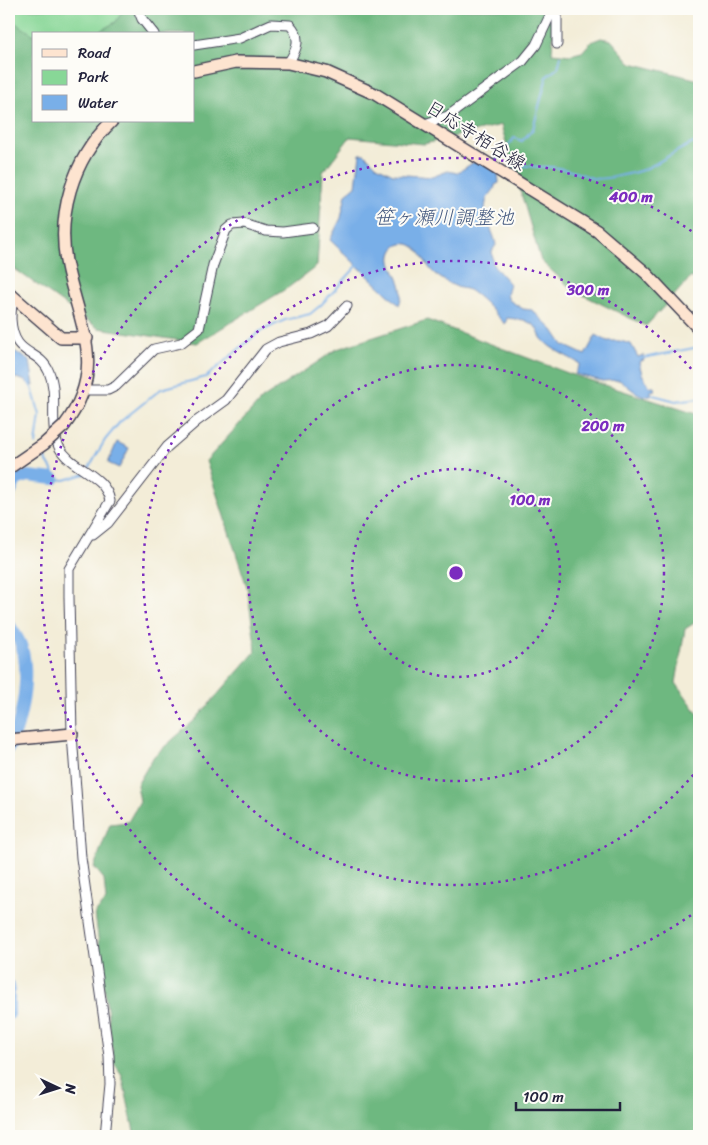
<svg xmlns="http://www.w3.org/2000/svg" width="708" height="1145" viewBox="0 0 708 1145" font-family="Sriracha,'Klee One',sans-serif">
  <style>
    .green { fill: #88d797; stroke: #557c69 }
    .forest { fill: #6eb880; stroke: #486d5e }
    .water { fill: #79afe8; stroke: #4e6892 }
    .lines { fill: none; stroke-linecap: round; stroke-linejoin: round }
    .stream { stroke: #79afe8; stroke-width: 2 }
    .river { stroke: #79afe8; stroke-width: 12 }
    .street-casing { stroke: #414053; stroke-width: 11 }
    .secondary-casing { stroke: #414053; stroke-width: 14 }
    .street { stroke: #fff; stroke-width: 9 }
    .secondary { stroke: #fde4d0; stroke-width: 11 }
    .secondary-bridge-casing { stroke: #414053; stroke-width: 14; stroke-linecap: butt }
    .secondary-bridge { stroke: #fde4d0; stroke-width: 11 }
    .ring { fill: none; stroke: #7b2cbf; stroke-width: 2.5; stroke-dasharray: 2.5 5 }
    .labels { text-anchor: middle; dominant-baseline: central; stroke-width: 4; stroke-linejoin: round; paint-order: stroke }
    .street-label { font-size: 19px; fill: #22223b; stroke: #fdfcf7 }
    .water-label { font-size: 20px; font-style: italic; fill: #455a80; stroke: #fdfcf7 }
    .centre { fill: #7b2cbf; stroke: #fdfcf7; stroke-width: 2.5 }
    .ring-label { font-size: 15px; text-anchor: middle; font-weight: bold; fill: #7b2cbf; stroke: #fdfcf7; stroke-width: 4; stroke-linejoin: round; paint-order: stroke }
  </style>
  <rect width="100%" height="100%" fill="#fdfcf7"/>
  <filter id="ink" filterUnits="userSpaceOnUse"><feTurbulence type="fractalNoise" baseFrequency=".02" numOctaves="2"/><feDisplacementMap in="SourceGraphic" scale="10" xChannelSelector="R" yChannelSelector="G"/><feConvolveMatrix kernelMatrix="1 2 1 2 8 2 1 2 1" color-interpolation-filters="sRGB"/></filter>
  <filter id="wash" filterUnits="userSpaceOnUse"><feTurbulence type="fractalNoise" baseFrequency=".0096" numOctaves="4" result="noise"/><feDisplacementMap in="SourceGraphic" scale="20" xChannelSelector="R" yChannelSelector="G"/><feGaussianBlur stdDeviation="1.12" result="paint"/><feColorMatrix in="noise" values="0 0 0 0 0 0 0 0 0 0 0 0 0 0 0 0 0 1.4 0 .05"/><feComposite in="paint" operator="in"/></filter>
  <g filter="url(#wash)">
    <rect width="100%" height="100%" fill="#f3edd8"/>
    <polygon class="green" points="9,9 133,9 147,34 34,34 32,39 9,18"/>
    <g class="forest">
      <polygon points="124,9 555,9 552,53 570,55 582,52 591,42 601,38 611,40 631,63 699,80 699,283 691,277 646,326 573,290 541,261 501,125 424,144 350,137 323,172 317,266 289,287 197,343 98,328 9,265 9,19 34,35 34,121 194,121 194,34 94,34 116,22"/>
      <polygon points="427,320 573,375 699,415 699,620 685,629 676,683 699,715 699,1136 135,1136 122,1075 114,1063 95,913 106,901 104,879 94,867 110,824 128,822 140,801 137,785 154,756 195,720 256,651 247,587 206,461 262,399 337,349"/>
    </g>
    <g class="water">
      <path d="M504,150L497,162L499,183L495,185C495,192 487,195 486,202C482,217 494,231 496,245L492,251L493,265L510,284L507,295L509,300L523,309L532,310L553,330L563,345L585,355L596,335L607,341H620L631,344L638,357L643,355L644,360L639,362L642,374L650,387H654L655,390L651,391V396C638,398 629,386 619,380L602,381L575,374L580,364C568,356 551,350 542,339C539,335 538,329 534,325L524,320L507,318L505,324C495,314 484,300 472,292C468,288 460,289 455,286C449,284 440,278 435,274C426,267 422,250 411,245C404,242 395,244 392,252C385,268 409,281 399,305L330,240L341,218L346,194L356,186L360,154H365L377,166L393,174L432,177L448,171L457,173L474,162L494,159Z"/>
      <polygon points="9,341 11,349 30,361 34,386 23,380 16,378 9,382"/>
      <polygon points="117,442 129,448 119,468 108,463"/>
    </g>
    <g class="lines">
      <g class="stream">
        <polyline points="503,153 514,138 522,141 533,129 547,76 558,68 561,56"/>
        <path d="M509,172L512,167L517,164C532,168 538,166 551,167C566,168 578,173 592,178C599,181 636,173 645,169C663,161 680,147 699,141"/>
        <polyline points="643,358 699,347"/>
        <polyline points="28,382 32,388 40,415 36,444"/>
        <polyline points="649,394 676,401 699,398"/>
        <polyline points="41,452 52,470 54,479 65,480 85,474"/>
        <polyline points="88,470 105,440 120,422 161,389 206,377 259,332 285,320 310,314 321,305 358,265"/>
      </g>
      <g class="river">
        <polyline points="9,496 16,480 28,476 54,479"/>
        <path d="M9,624C13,631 20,640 22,648C30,675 22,723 9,748"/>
        <polyline points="9,986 9,1014"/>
      </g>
    </g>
  </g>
  <g filter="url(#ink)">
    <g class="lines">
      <defs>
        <g id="street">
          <polyline points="138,9 142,19 154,34"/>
          <polyline points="557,44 557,9"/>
          <path d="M194,45L240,38L271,24L290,25C302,37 297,50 288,63"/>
          <polyline points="425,124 448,116 523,61 536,45 553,9"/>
          <path d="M14,297C11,305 11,311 11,319C13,358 39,348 49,372C59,395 48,424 59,447C71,469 105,474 110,501L69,569V597L72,734L81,858L109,1056L110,1084L105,1136"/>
          <polyline points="84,390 108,390 116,386 154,349 181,343 199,329 213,265 226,230 232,225 244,224 266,231 283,232 313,228"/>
          <polyline points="93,535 108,523 167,447 197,421 226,400 266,349 279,342 311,334 328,326 347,306"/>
        </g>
        <g id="secondary">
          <polyline points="194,71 236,62 288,63 326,72 375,94 597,231 646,273 699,329"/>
          <polyline points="9,293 61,338 87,338"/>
          <path d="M64,426C106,371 82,330 68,271C55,217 72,160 112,121"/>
          <polyline points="9,740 72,734"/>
        </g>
      </defs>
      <use href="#street" class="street-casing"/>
      <use href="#secondary" class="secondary-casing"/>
      <use href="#street" class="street"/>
      <use href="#secondary" class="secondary"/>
      <defs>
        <polyline id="secondary-bridge" points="9,468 44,444 64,426"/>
      </defs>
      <use href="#secondary-bridge" class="secondary-bridge-casing"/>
      <use href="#secondary-bridge" class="secondary-bridge"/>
    </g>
  </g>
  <g class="ring">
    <circle cx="456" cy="573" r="104"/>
    <circle cx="456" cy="573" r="208"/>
    <path d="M698 769A312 312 0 1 1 698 377"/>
    <path d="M697 911A415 415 0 1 1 697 235"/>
  </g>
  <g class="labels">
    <g class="street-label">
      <text transform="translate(476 135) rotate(32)">日応寺栢谷線</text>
    </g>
    <g class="water-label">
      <text x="444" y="217">笹ヶ瀬川調整池</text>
    </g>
  </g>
  <circle cx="456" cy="573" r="8" class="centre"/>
  <g class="ring-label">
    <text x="631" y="202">400 m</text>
    <text x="588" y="295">300 m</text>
    <text x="603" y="431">200 m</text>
    <text x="530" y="505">100 m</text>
  </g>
  <rect width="708" height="1145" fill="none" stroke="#fdfcf7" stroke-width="30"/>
  <rect x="32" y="32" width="162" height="90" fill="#fdfcf7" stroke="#a5a5ac"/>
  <rect x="42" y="49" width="25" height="8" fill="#fde4d0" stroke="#a5a5ac"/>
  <text x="78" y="58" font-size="15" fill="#22223b">Road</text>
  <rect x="42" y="70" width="25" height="15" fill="#88d797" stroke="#a5a5ac"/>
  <text x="78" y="82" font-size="15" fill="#22223b">Park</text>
  <rect x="42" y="95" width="25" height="15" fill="#79afe8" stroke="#a5a5ac"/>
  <text x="78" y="108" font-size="15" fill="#22223b">Water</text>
  <g transform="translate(58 1088) rotate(94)" stroke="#fdfcf7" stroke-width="4" paint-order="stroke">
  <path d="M0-4L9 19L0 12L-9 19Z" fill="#22223b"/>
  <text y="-8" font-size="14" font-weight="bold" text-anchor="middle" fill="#22223b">N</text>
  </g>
  <path d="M516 1102v8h104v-8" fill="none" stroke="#22223b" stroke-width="2.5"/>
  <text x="523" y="1102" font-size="15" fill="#22223b" stroke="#fdfcf7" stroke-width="4" paint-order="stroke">100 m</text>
</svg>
